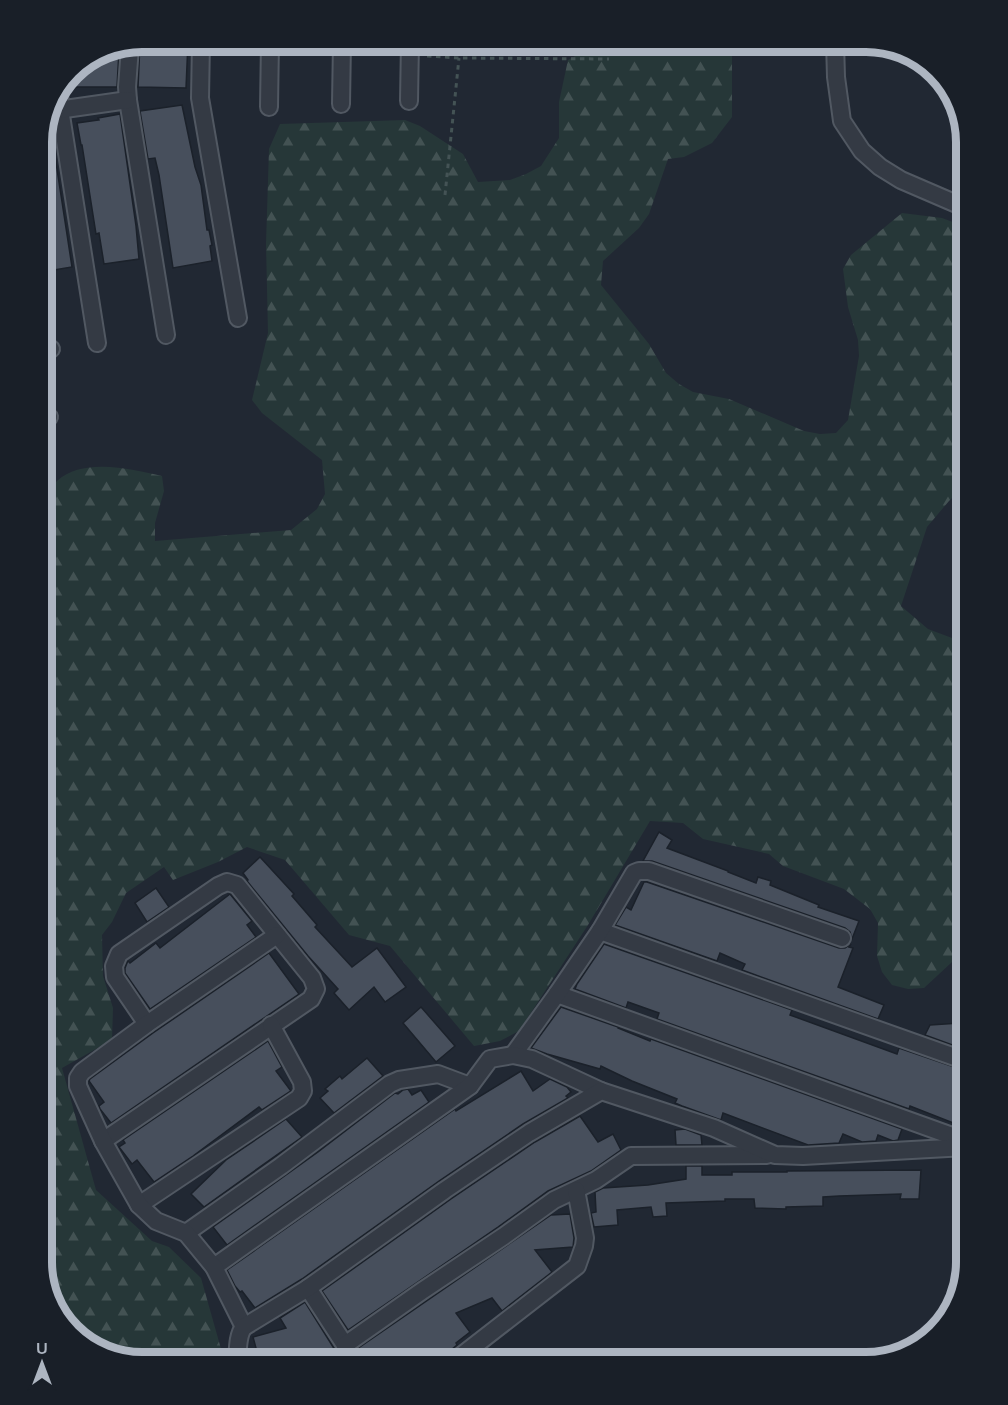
<svg xmlns="http://www.w3.org/2000/svg" width="1008" height="1405" viewBox="0 0 1008 1405" font-family="'Nunito Sans',sans-serif">
  <style>
    .forest { fill: url(#forest-firs) }
    .building { fill: #474f5c; stroke: #1b212a; stroke-width: 1.5 }
    .lines { fill: none; stroke-linecap: round; stroke-linejoin: round }
    .minor-casing { stroke: #515862; stroke-width: 20 }
    .path { stroke: #445355; stroke-width: 3; stroke-dasharray: 4.5 4.5; stroke-linecap: butt }
    .minor { stroke: #343a44; stroke-width: 16 }
    .rim { fill: none; stroke: #adb5c1; stroke-width: 8 }
  </style>
  <defs>
    <pattern id="forest-firs" width="22" height="20" patternUnits="userSpaceOnUse" patternTransform="scale(1.5)"><rect width="22" height="20" fill="#263738"/><path d="M5 1l3.5 6h-7zM16 11l3.5 6h-7z" fill="#435253"/></pattern>
  </defs>
  <rect width="100%" height="100%" fill="#212833"/>
  <path class="forest" d="M586,42H732V117L712,143L684,157L668,159L649,214L639,228L603,261L601,285L649,344L666,373L679,384L693,392L729,399L804,431L820,434L836,433L848,420L859,356L858,340L848,307L843,269L851,255L902,213L942,218L966,227V484L949,501L927,527L901,606L928,629L960,641H966V949L924,988L908,989L892,985L882,972L877,956L878,923L870,909L844,889L783,866L769,854L703,839L683,823L650,821L588,925L519,1031L500,1041L474,1046L390,946L349,935L285,860L247,847L218,862L173,880L164,867L126,893L112,922L102,935L103,976L113,1008L112,1040L62,1068L96,1190L152,1241L169,1247L201,1278L225,1363H137L92,1349L56,1313L42,1262V499C47,493 52,486 57,481C83,457 132,469 162,476L164,491L155,523V541L291,530L317,509L325,494L322,460L262,413L252,400L268,333L266,244L269,149L280,124L405,120L420,126L463,154L478,182L510,180L526,174L541,166L559,138V102L568,60L582,52Z"/>
  <g class="building">
    <polygon points="143,42 188,42 186,88 138,87 140,43"/>
    <polygon points="119,51 117,87 75,87 76,67"/>
    <polygon points="182,105 195,167 201,185 207,230 209,230 212,245 210,246 212,261 173,268 159,175 155,158 148,159 140,111"/>
    <polygon points="120,114 136,226 139,259 104,264 99,233 96,234 82,145 81,145 77,123 99,120 98,118"/>
    <polygon points="51,130 72,267 42,272 42,136 44,131"/>
    <polygon points="659,832 672,840 667,848 728,871 728,872 756,883 758,877 771,881 770,885 819,905 818,907 859,921 852,939 850,932 845,928 652,861 643,861"/>
    <polygon points="260,857 294,894 292,896 317,925 315,927 352,967 377,948 406,987 385,1002 374,987 349,1010 334,993 338,989 308,956 247,881 248,880 243,873"/>
    <polygon points="644,882 647,882 839,948 845,948 851,944 849,947 853,948 838,987 884,1005 878,1019 742,970 745,964 720,953 717,961 615,925 626,907 631,910"/>
    <polygon points="156,888 169,907 147,922 135,903"/>
    <polygon points="230,894 252,921 247,925 256,937 150,1009 125,973 125,968 127,963 128,961 130,963 156,943 160,948"/>
    <polygon points="604,944 792,1010 790,1015 897,1054 899,1048 966,1071 966,1128 910,1106 909,1109 657,1019 659,1013 628,1002 626,1008 575,989 577,984"/>
    <polygon points="269,953 299,994 111,1123 100,1109 99,1106 104,1102 89,1081 90,1079 153,1033"/>
    <polygon points="421,1007 455,1046 436,1062 403,1023"/>
    <polygon points="561,1007 618,1027 618,1028 650,1041 651,1039 902,1129 898,1140 893,1141 878,1135 876,1141 862,1142 843,1134 839,1143 808,1145 723,1113 721,1120 682,1106 675,1103 677,1099 632,1081 601,1066 600,1069 547,1054 531,1048"/>
    <polygon points="960,1023 960,1031 966,1031 966,1050 925,1035 930,1025"/>
    <polygon points="268,1041 282,1067 276,1071 291,1091 262,1110 259,1107 193,1156 154,1182 137,1160 132,1164 119,1147 125,1143 123,1140"/>
    <polygon points="367,1058 383,1076 334,1113 320,1098 328,1091 325,1089 340,1076 342,1079"/>
    <polygon points="521,1071 533,1091 550,1079 567,1087 571,1092 566,1096 568,1098 523,1124 439,1181 302,1279 255,1308 242,1291 240,1292 235,1286 227,1270 455,1109 456,1111"/>
    <polygon points="408,1089 412,1095 421,1090 429,1102 227,1245 213,1227 318,1152 395,1093 398,1094 403,1090"/>
    <polygon points="580,1116 598,1142 613,1134 621,1150 591,1171 548,1191 498,1227 348,1330 322,1291 451,1199 535,1142"/>
    <polygon points="286,1119 302,1137 204,1207 191,1194 226,1160"/>
    <polygon points="685,1129 701,1135 702,1145 676,1145 675,1130"/>
    <polygon points="686,1166 702,1166 702,1175 732,1175 732,1172 787,1172 787,1171 921,1170 919,1199 900,1199 901,1194 839,1196 823,1197 823,1206 786,1207 786,1209 755,1208 754,1199 725,1199 725,1201 666,1203 667,1216 653,1217 651,1207 617,1210 618,1225 594,1227 591,1213 596,1212 595,1192 603,1188 648,1185 686,1179"/>
    <polygon points="570,1214 574,1238 573,1247 535,1250 552,1272 502,1311 492,1298 456,1313 470,1332 456,1343 457,1345 435,1363 361,1363 357,1349 551,1215"/>
    <polygon points="305,1302 335,1350 340,1363 260,1363 253,1337 286,1328 280,1318"/>
  </g>
  <g class="lines">
    <defs>
      <g id="minor">
        <polyline points="201,42 200,98 238,318"/>
        <polyline points="835,42 836,77 842,121 862,151 880,167 901,180 966,208"/>
        <polyline points="130,47 127,87 128,100 166,335"/>
        <polyline points="59,90 60,109 97,343"/>
        <polyline points="409,101 410,42"/>
        <polyline points="341,104 342,42"/>
        <polyline points="269,107 270,42"/>
        <polyline points="51,111 128,100"/>
        <polyline points="42,351 51,349"/>
        <polyline points="42,418 49,417"/>
        <polyline points="600,931 966,1061"/>
        <polyline points="557,994 966,1141"/>
        <polyline points="513,1055 557,994 600,931 634,873 639,871 649,871 842,938"/>
        <polyline points="103,1141 311,999 316,989 312,978 237,885 227,882 218,886 119,954 114,966 115,977 147,1024"/>
        <polyline points="139,1205 299,1098 303,1091 302,1082 271,1025"/>
        <polyline points="186,1233 281,1166 390,1084 399,1080 438,1074 470,1086"/>
        <polyline points="214,1267 470,1086 490,1059 513,1055 532,1059 601,1091"/>
        <polyline points="308,1288 345,1345 351,1363"/>
        <polyline points="244,1327 214,1267 186,1233 156,1221 139,1205 103,1141 78,1086 78,1078 82,1072 147,1024 277,935"/>
        <polyline points="345,1345 422,1291 504,1236 554,1200 596,1180 631,1156 767,1155"/>
        <path d="M237,1363C238,1352 237,1335 244,1327L308,1288L445,1190L529,1133L601,1091L714,1128L775,1155L803,1156L966,1147"/>
        <polyline points="452,1363 577,1266 584,1246 585,1238 576,1190"/>
      </g>
    </defs>
    <use href="#minor" class="minor-casing"/>
    <g class="path">
      <polyline points="427,56 459,58 609,59"/>
      <polyline points="445,195 459,58"/>
    </g>
    <use href="#minor" class="minor"/>
  </g>
  <path d="M0 0H1008V1405H0ZM142 52H866A90 90 0 0 1 956 142V1262A90 90 0 0 1 866 1352H142A90 90 0 0 1 52 1262V142A90 90 0 0 1 142 52Z" fill="#191f28" fill-rule="evenodd"/>
  <path class="rim" d="M142 52H866A90 90 0 0 1 956 142V1262A90 90 0 0 1 866 1352H142A90 90 0 0 1 52 1262V142A90 90 0 0 1 142 52Z"/>
  <g transform="translate(42 1363)" stroke="#191f28" stroke-width="4.5" paint-order="stroke">
  <path d="M0-4.5L10 22L0 15L-10 22Z" fill="#adb5c1"/>
  <text y="-9" font-size="16" font-weight="bold" text-anchor="middle" fill="#adb5c1">U</text>
  </g>
</svg>
